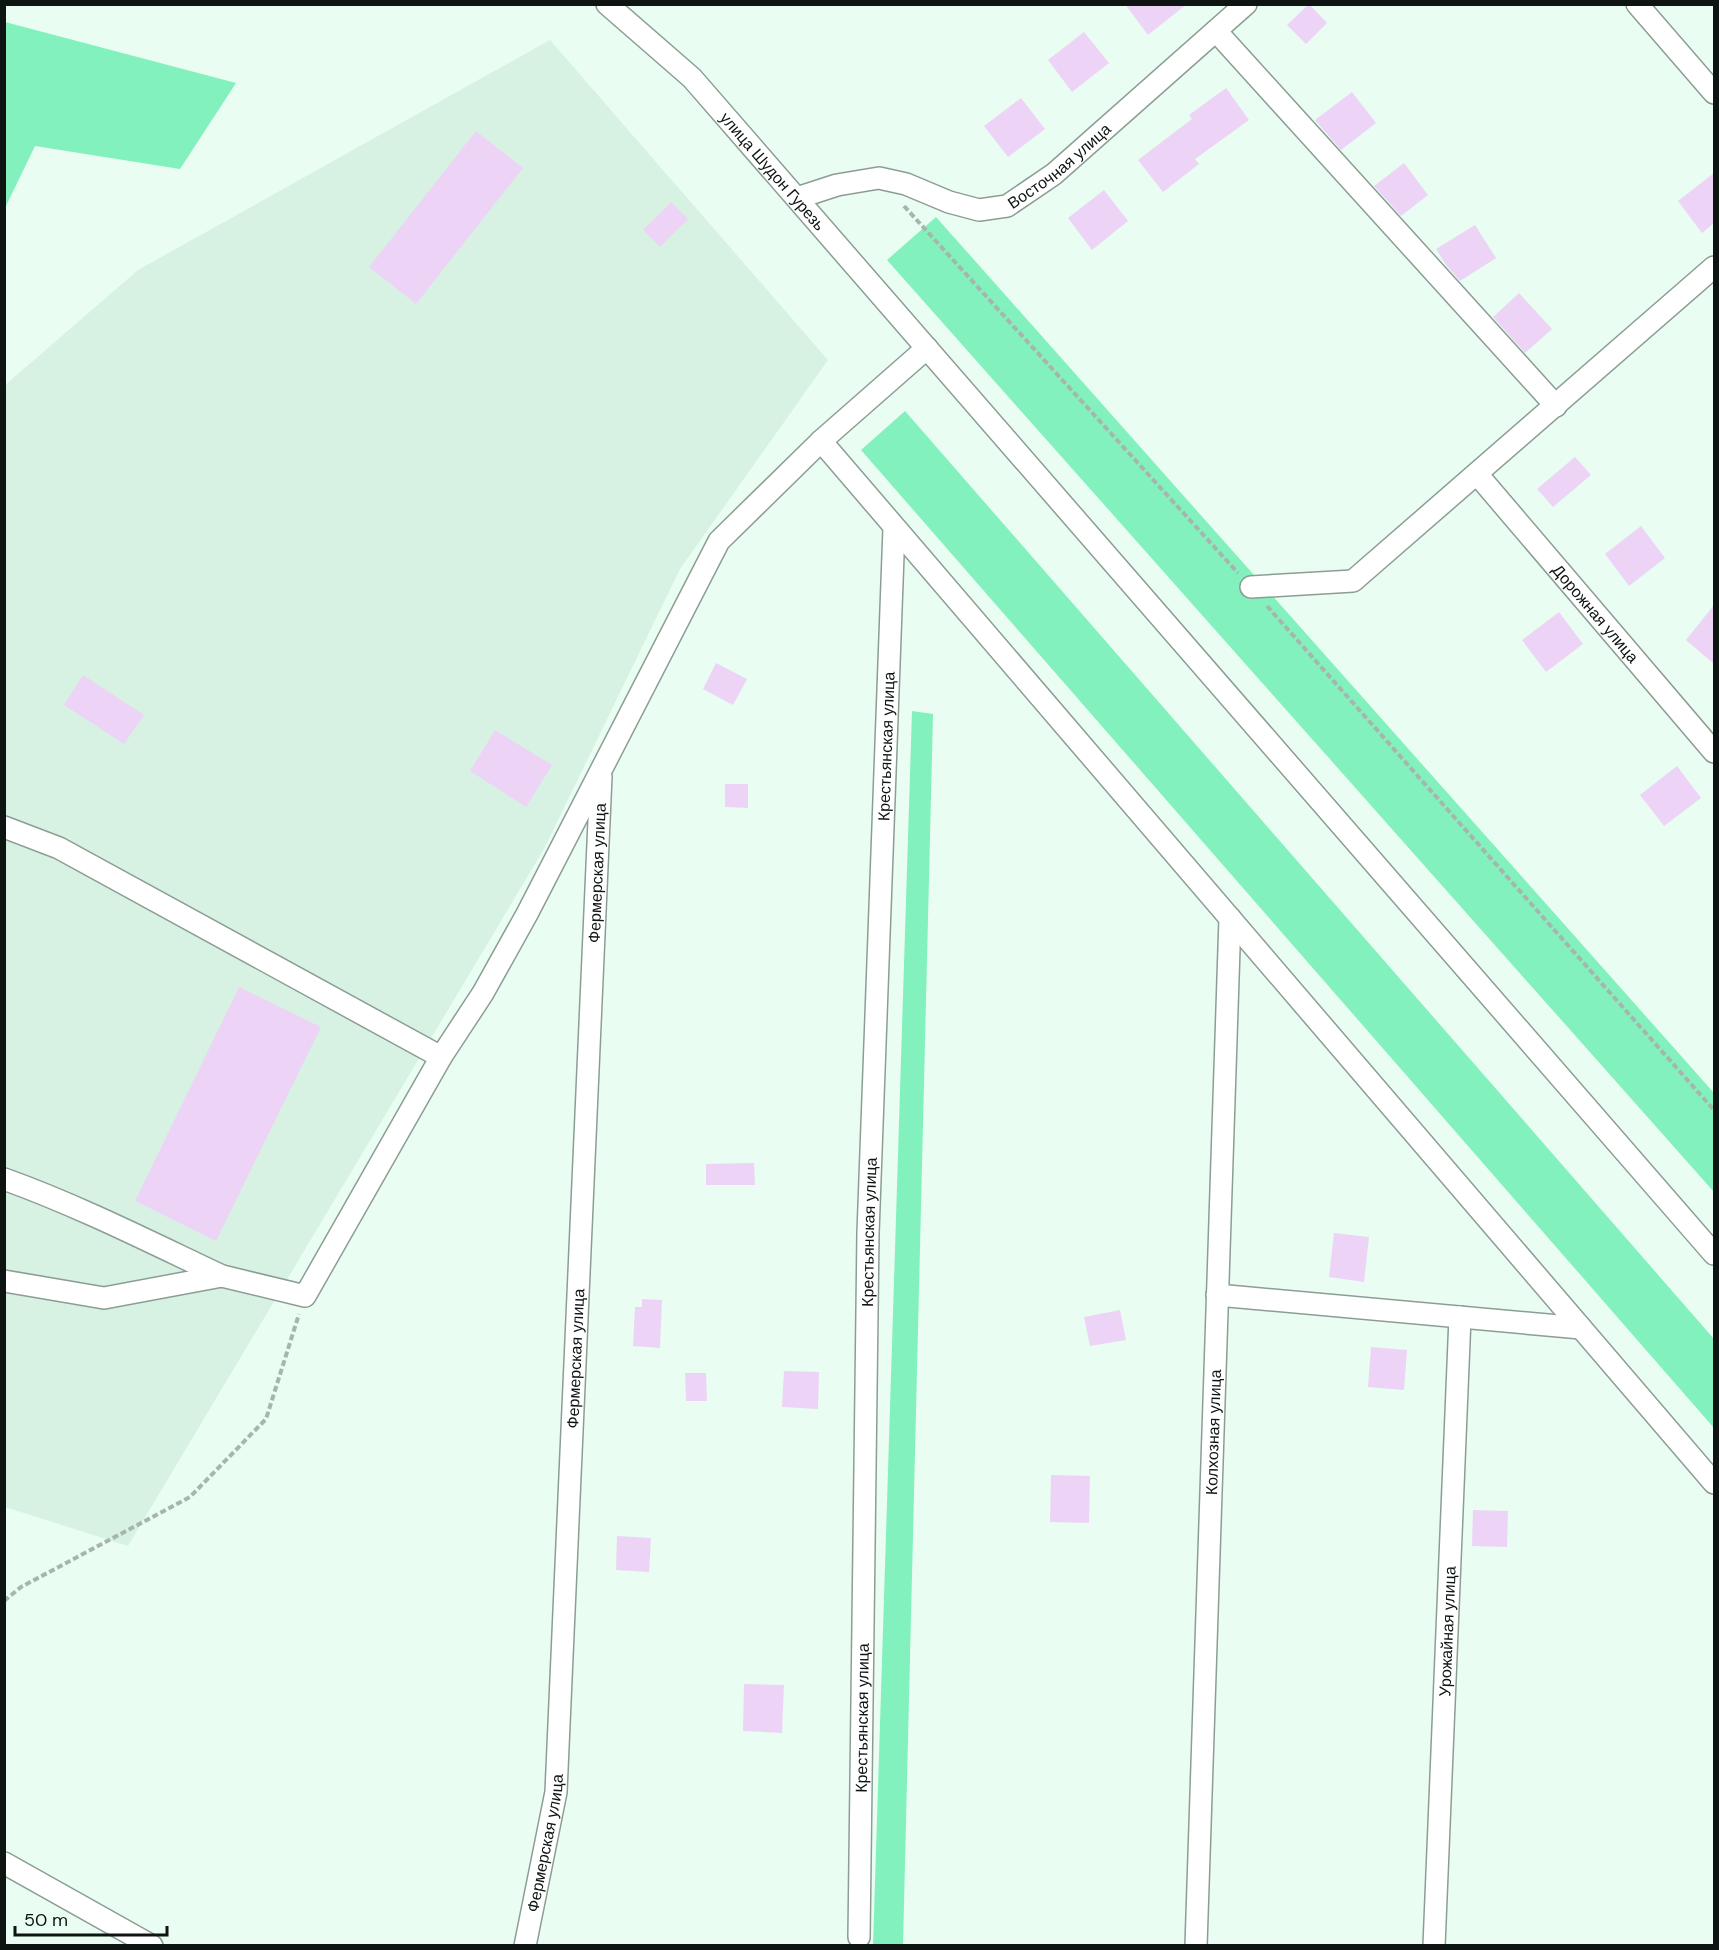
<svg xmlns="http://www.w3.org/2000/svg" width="1719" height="1950" viewBox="0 0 1719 1950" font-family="'DM Sans',sans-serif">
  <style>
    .built { fill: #d7f2e3 }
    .green { fill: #83f1bd }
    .building { fill: #edd4f6 }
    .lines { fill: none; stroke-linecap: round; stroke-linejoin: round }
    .minor-casing { stroke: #8c9e94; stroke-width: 24 }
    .path { stroke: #a6b6ad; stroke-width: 4; stroke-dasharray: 6 3; stroke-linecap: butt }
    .minor { stroke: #fff; stroke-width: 21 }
    .labels { text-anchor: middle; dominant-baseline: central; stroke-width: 5; stroke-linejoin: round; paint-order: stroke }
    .street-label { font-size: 16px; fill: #0d1411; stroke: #e9fdf2 }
  </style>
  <rect width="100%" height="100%" fill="#e9fdf2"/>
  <polygon class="built" points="550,40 828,360 680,569 544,849 128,1546 5,1507 4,386 138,270"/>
  <g class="green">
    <polygon points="5,22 236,83 180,169 35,146 5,208"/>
    <polygon points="936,217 1714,1093 1714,1192 887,260"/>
    <polygon points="905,411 1714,1339 1714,1428 861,450"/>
    <polygon points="912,711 933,714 903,1945 873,1946"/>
  </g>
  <g class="building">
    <polygon points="1125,4 1187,4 1148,35"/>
    <polygon points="1309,4 1327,23 1306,44 1287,25"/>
    <polygon points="1084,32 1109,63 1072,92 1048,60"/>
    <polygon points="1226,88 1249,120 1195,159 1199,164 1163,192 1138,160 1192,119 1189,115"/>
    <polygon points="1352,92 1376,123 1341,150 1315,120"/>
    <polygon points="1021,98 1045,129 1008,157 984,126"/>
    <polygon points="476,131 523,168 416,304 369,267"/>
    <polygon points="1404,163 1428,195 1401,216 1374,186"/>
    <polygon points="1714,173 1714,223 1702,233 1678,201"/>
    <polygon points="1104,190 1128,221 1092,250 1068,218"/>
    <polygon points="671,202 688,219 660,247 643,230"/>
    <polygon points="1475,225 1496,258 1460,281 1446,265 1436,249"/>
    <polygon points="1519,293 1552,329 1525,353 1493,317"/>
    <polygon points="1575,457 1591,475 1553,507 1537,489"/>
    <polygon points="1641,526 1665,558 1629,586 1605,554"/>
    <polygon points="1714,605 1714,664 1686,640"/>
    <polygon points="1559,612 1583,644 1546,672 1522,640"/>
    <polygon points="716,663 747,679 733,705 703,689"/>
    <polygon points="83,675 144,715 124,744 64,705"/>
    <polygon points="495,730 552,765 526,807 470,771"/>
    <polygon points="1677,766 1701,798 1664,826 1640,795"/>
    <polygon points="725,784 748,784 748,808 725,807"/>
    <polygon points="239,987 321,1027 216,1241 135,1201"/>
    <polygon points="754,1163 755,1185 706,1185 706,1164"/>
    <polygon points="1334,1233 1369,1237 1364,1282 1329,1277"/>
    <polygon points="642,1299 662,1300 660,1348 633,1346 635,1307 642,1307"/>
    <polygon points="1120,1310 1126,1340 1090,1346 1084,1317"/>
    <polygon points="1371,1347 1407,1350 1404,1390 1368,1387"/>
    <polygon points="784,1371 819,1372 818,1409 782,1407"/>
    <polygon points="685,1373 706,1373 707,1401 686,1401"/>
    <polygon points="1051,1475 1090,1476 1089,1523 1050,1522"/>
    <polygon points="1473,1510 1508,1511 1507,1547 1472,1546"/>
    <polygon points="617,1536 651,1538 649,1572 616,1570"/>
    <polygon points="744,1684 784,1685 782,1733 743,1731"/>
  </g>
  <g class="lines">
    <defs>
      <g id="minor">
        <path id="s1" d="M607,4L692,78L1714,1254"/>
        <polyline points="1637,4 1714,93"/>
        <polyline points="1216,31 1556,406"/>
        <path id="s2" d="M797,198L837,185L879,178L906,184L949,202L979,210L1007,206L1054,174L1246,4"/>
        <polyline points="821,441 1714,1483"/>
        <path id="s3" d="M1477,474L1714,752"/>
        <polyline points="1251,587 1353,581 1714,267"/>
        <polyline points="4,827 59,848 441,1057 483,993 527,914 719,541 821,441 927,348"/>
        <path d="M4,1179C79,1206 150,1242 222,1276"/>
        <polyline points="4,1281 104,1298 222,1276 305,1296 441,1057"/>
        <polyline points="1217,1295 1581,1328"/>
        <polyline points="4,1863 152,1946"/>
        <path id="s4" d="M859,1937L868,1233L894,528"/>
        <path id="s5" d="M525,1946L556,1792L601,776"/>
        <path id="s6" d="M1196,1946L1230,918"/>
        <path id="s7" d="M1434,1946L1460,1317"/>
      </g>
    </defs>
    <use href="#minor" class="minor-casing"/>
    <g class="path">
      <polyline points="904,206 1238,573"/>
      <polyline points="1267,606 1714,1110"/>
      <polyline points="4,1601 21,1587 190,1497 266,1419 299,1314"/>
    </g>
    <use href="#minor" class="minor"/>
  </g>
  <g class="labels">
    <g class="street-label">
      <text stroke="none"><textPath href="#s2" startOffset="284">Восточная улица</textPath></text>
      <text stroke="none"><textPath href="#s1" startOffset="236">улица Шудон Гурезь</textPath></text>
      <text stroke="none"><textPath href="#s3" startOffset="183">Дорожная улица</textPath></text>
      <text stroke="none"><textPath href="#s4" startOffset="1191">Крестьянская улица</textPath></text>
      <text stroke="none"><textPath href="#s5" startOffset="1077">Фермерская улица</textPath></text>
      <text stroke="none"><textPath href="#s4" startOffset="705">Крестьянская улица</textPath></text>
      <text stroke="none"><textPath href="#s5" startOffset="591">Фермерская улица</textPath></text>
      <text stroke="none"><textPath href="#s6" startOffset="514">Колхозная улица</textPath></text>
      <text stroke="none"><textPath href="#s7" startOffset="315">Урожайная улица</textPath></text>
      <text stroke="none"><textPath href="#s4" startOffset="219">Крестьянская улица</textPath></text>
      <text stroke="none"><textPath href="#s5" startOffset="105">Фермерская улица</textPath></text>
    </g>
  </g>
  <rect width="1719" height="1950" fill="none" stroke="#0d1411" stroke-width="12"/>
  <path d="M15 1926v9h152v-9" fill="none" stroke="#0d1411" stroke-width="3"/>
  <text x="24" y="1926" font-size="18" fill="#0d1411" stroke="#e9fdf2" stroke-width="4.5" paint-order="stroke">50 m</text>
</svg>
